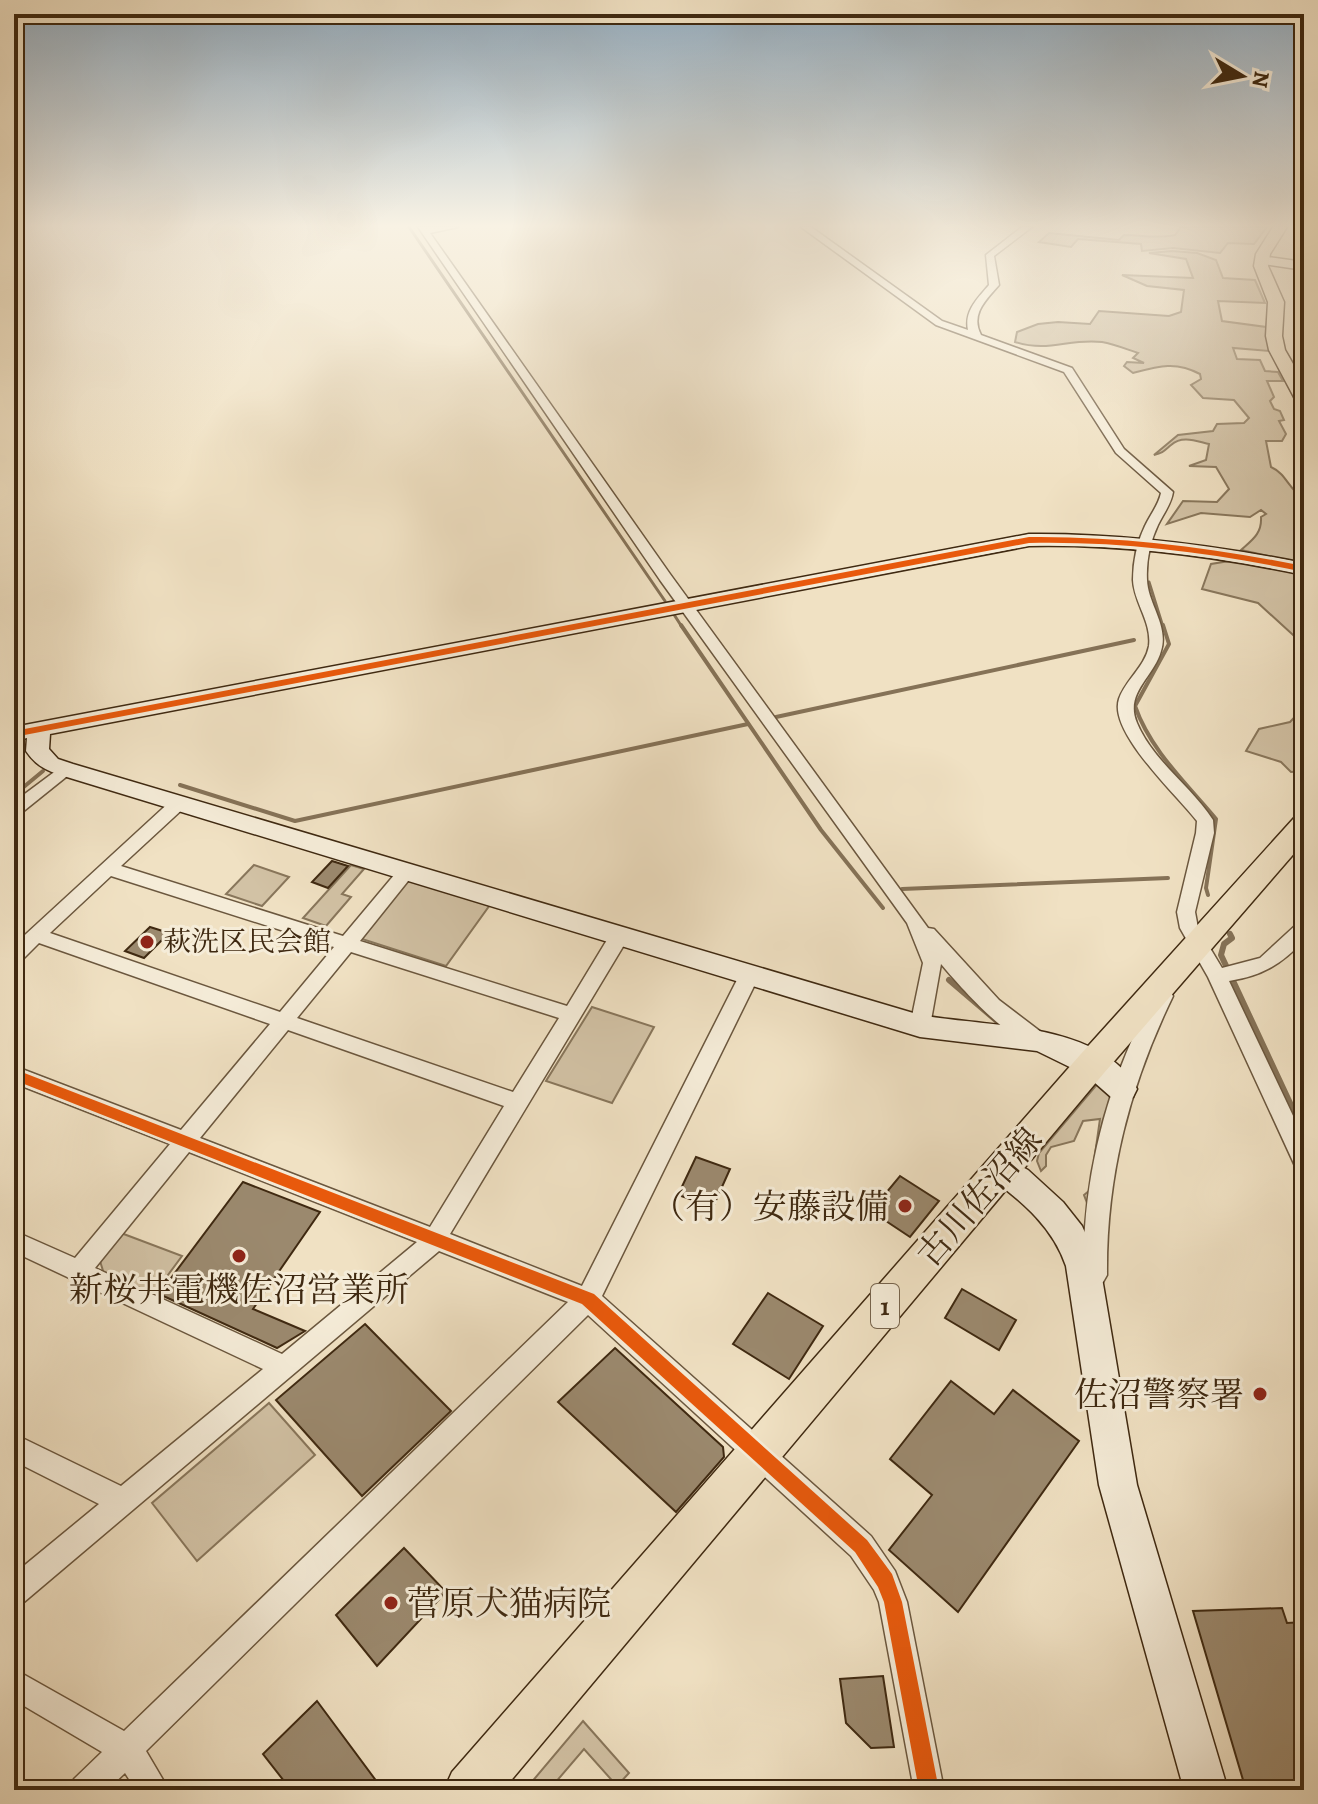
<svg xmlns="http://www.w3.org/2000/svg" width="1318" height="1804" viewBox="0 0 1318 1804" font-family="Alegreya,'Noto Serif JP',serif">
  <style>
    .green { fill: #d2c2a5; stroke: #88765b; stroke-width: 2 }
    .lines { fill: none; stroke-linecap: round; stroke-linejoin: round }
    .stream-far2 { stroke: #857257; stroke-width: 3 }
    .stream-far1 { stroke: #857257; stroke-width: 4 }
    .stream { stroke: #857257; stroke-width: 6 }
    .building { fill: #9b896e; stroke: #3f2911; stroke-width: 2 }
    .street-casing { stroke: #6b573e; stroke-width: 3 }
    .secondary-casing { stroke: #3f2911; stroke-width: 3 }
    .primary-casing { stroke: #3f2911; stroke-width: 3 }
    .street { fill: #f5ecd8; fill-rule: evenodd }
    .secondary { fill: #f5ecd8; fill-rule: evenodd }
    .primary { fill: #f0e1c3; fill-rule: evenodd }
    .cycleway-casing { stroke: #f5ecd8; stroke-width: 5 }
    .cycleway { fill: #e8590c; fill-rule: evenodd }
    .poi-dot { fill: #8f2418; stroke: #f5ecd8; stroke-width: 3 }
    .labels { text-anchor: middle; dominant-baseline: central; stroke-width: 6; stroke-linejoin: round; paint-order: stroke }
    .shield { fill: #f5ecd8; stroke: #76644d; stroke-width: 2 }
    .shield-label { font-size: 26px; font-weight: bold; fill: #3f2911 }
    .poi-label { font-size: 28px; fill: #3f2911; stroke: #f5ecd8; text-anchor: start }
    .near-street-label { font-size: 34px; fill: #3f2911; stroke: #f5ecd8 }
    .near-poi-label { font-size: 34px; fill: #3f2911; stroke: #f5ecd8; text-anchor: end }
  </style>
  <rect width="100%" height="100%" fill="#f0e1c3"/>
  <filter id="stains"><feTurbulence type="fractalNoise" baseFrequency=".0025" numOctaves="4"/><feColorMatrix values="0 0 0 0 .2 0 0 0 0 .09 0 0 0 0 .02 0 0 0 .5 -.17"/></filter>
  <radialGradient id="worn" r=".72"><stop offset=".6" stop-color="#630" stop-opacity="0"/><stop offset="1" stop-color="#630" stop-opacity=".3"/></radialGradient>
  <g class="green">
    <path d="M1181,227H1267L1254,244L1228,243L1220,253L1173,248L1142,251L1141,244L1078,239L1071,247L1039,242L1049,233L1119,240L1124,235C1143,235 1156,239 1175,235Z"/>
    <path d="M1172,251L1197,253L1216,260L1223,278L1255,280L1265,303L1218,301L1222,321L1266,327L1269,351L1233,348L1237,359L1260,360L1265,371L1278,372L1283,381H1267L1274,397L1270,401L1274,409L1280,411L1284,420L1279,421L1286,434L1282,441H1266L1271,467C1287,474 1289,491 1304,498V558L1295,562L1241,550C1252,540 1262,534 1261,517L1266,514L1261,510L1250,517L1201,513L1167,524L1183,501L1217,502L1229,489L1216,467L1189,466L1206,460L1209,444C1196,441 1182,435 1171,445C1164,451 1163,453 1154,455L1178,435L1213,431L1217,424L1244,423L1249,418L1234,400L1203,398L1191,385L1201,379L1200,374C1176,361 1159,366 1133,373L1124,366L1127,362L1144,363L1133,358L1138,353C1126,349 1114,344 1102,342C1068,338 1050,353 1015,342L1017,332L1038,324L1058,322L1090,324L1099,311L1169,316L1181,312L1184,290L1147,286L1122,275L1193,278L1186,259L1149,253Z"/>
    <polygon points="1242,559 1304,574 1304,645 1258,603 1202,589 1211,564"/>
    <polygon points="1304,707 1304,771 1291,772 1281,762 1246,751 1259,729 1290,722"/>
    <polygon points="254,865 289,877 262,906 226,894"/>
    <polygon points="351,865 364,869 342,894 351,897 326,926 303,918"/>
    <polygon points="412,878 492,902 446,966 362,939 358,931 399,883"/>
    <polygon points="592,1007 654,1027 612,1103 546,1081"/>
    <polygon points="1099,1082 1114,1088 1089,1208 1084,1195 1090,1190 1100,1119 1083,1121 1074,1141 1051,1147 1046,1155 1046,1166 1041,1171 1037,1161 1039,1153"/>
    <polygon points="121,1233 182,1256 151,1298 104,1274 100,1261"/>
    <polygon points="269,1403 315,1455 197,1561 152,1503"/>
    <polygon points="583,1721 629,1773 617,1786 584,1749 549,1790 525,1790"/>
  </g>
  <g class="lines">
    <g class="stream-far2">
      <polyline points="409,227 665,601"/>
      <polyline points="1149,582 1163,627"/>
      <polyline points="673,613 682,627"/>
    </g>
    <g class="stream-far1">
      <polyline points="681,625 821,830 883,908"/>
      <path d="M1163,625L1169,644L1135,706C1150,750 1187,784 1216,819L1206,888L1208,895"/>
      <polyline points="776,717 1134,640"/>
      <polyline points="180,785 295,821 748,724"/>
      <polyline points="14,795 43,771"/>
      <polyline points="902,889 1168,878"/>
    </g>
    <g class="stream">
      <polyline points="1230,934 1232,938 1224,944 1221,955 1304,1133"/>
      <polyline points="949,980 997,1021"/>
    </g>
  </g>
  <g class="building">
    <polygon points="332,861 348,866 328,888 312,882"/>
    <polygon points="150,927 169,933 144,958 125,951"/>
    <polygon points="696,1157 730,1169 713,1207 678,1195"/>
    <polygon points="900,1176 939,1201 910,1237 871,1211"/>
    <polygon points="243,1182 320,1212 253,1309 305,1331 277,1348 159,1294"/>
    <polygon points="962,1289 1016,1320 999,1350 945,1318"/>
    <polygon points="768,1293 823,1326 789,1379 733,1344"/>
    <polygon points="365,1324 451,1411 362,1496 276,1400"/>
    <polygon points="615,1348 723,1447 724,1457 676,1512 558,1402"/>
    <polygon points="951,1381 994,1414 1013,1390 1079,1441 958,1612 889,1550 932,1495 890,1459"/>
    <polygon points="404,1548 446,1592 377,1666 336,1615"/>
    <polygon points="1282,1608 1287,1623 1304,1622 1304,1790 1246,1790 1193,1611"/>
    <polygon points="883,1676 894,1747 871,1748 846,1723 840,1679"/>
    <polygon points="317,1701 383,1790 291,1790 263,1754"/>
  </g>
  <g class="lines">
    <defs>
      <g id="street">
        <path d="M418,227H458L430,233L670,574L928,928L934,929L999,1000L1045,1035L1048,1040L1045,1045C1018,1054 958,984 941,964L930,1026L927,1031H913L910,1026L923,963L907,923L660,580Z"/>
        <path d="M801,227H811L942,321L968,330C964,311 978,298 989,285L986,255L1022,227H1032L994,256L999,285C986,300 970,314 981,335L1072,368L1124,449L1173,492C1171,505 1163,514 1158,525C1150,542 1146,562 1147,580C1148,604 1169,626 1161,651C1154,677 1124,693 1137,723C1153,761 1191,786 1213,820L1214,833L1195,912L1198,928L1222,968L1260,958L1298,923L1304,921V940C1282,964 1262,976 1229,981L1304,1139V1171L1296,1168L1208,977L1180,928L1177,912L1196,833L1197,821C1177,795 1108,732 1119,699C1126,679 1145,667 1149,646C1152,622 1134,603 1133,580C1133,562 1137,542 1145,526C1150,515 1158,506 1161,493L1116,453L1064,372L936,325Z"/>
        <polygon points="65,764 71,765 73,769 71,773 20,814 14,815 14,802"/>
        <path d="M180,797L188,802L186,806L121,866L343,936L400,868H412L415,872L412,876L360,941L567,1006L613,930H627L629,935L627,940L450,1234L582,1286L740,974L743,969H757L760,974L602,1296L871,1536L895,1571L907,1602L944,1790H914L879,1602L874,1590L851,1556L588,1315L146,1751L169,1790H136L125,1773L107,1790H70L74,1779L102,1752L14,1700V1669L124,1731L568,1302L439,1251L24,1602L14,1606V1574L99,1504L14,1461V1434L121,1486L263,1369L14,1252V1231L75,1258L170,1144L14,1083V1066L181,1130L270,1024L39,943L21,961L14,963V945L174,798ZM111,876L334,947L280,1012L50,933ZM351,952L559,1018L513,1092L297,1018ZM288,1030L504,1106L430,1227L200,1138ZM189,1152L417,1242L282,1354L95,1268Z"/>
        <path d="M1163,989L1170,991L1173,996C1130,1085 1106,1175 1107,1275L1103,1282L1095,1286L1087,1282C1080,1267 1083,1244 1085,1227C1091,1145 1116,1064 1156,991Z"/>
      </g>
      <g id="secondary">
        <polygon points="1260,256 1304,262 1304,270 1256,263 1256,257"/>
        <path d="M1029,534C1122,533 1213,545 1304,563V575C1213,556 1123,544 1029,546L50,734L49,749L58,759L73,764L920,1015C983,1027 1102,1021 1137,1089L1133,1097L1122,1101L1111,1097L1086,1075L1037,1051L920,1037L57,774C43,769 34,763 26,751L27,738L14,741V727Z"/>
        <path d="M1003,1157L1028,1170L1063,1202L1082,1226L1100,1266L1137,1485L1228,1790H1184L1099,1485L1066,1266C1053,1228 1024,1203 992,1179L987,1170L992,1161Z"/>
      </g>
      <g id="primary">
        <polygon points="1273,227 1287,227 1270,254 1268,266 1284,302 1282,336 1285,350 1304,383 1304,404 1295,399 1269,350 1266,336 1268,302 1254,266 1256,254"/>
        <polygon points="1304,815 1304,842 1104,1073 503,1790 444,1790 452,1772 1080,1055 1294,818"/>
      </g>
    </defs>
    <use href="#street" class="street-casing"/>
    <use href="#secondary" class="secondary-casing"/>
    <use href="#primary" class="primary-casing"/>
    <use href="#street" class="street"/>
    <use href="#secondary" class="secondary"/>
    <use href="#primary" class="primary"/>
    <defs>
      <g id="cycleway">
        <path d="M1029,537C1122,536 1213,548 1304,566V572C1213,553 1123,541 1029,543L14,737V731Z"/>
        <polygon points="14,1069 594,1294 867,1540 892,1574 902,1602 939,1790 919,1790 884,1602 878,1587 855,1552 582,1304 14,1080"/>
      </g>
    </defs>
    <use href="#cycleway" class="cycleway-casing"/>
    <use href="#cycleway" class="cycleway"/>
  </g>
  <linearGradient id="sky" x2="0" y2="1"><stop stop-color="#93adc1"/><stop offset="0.47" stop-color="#f8f2e4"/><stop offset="1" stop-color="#f8f2e4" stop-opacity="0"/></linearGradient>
  <rect width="1318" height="480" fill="url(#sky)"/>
  <g class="poi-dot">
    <circle cx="147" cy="942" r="8"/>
    <circle cx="905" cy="1206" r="8"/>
    <circle cx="239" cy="1256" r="8"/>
    <circle cx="1260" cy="1394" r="8"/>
    <circle cx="391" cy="1603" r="8"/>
  </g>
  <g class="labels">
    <rect class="shield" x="871" y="1284" width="28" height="44" rx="6"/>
    <g class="shield-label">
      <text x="885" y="1306">1</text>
    </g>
    <g class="poi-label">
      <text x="163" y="942">萩洗区民会館</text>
    </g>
    <g class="near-street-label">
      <text transform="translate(979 1197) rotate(-49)">古川佐沼線</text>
    </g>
    <g class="near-poi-label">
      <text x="889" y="1206">（有）安藤設備</text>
      <text x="239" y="1289" text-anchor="middle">新桜井電機佐沼営業所</text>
      <text x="1244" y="1394">佐沼警察署</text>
      <text x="407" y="1603" text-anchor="start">菅原犬猫病院</text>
    </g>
  </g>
  <rect width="1318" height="1804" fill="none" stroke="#f0e1c3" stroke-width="48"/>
  <rect x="16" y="16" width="1286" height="1772" fill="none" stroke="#3f2911" stroke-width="4"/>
  <rect x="24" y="24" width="1270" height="1756" fill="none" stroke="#3f2911" stroke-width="2"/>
  <g transform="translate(1242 76) rotate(100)" stroke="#f5ecd8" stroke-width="6" paint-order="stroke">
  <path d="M0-6L14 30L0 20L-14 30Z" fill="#3f2911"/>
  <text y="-12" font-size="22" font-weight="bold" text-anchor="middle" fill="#3f2911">N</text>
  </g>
  <rect width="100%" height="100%" filter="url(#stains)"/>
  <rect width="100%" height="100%" fill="url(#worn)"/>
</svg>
